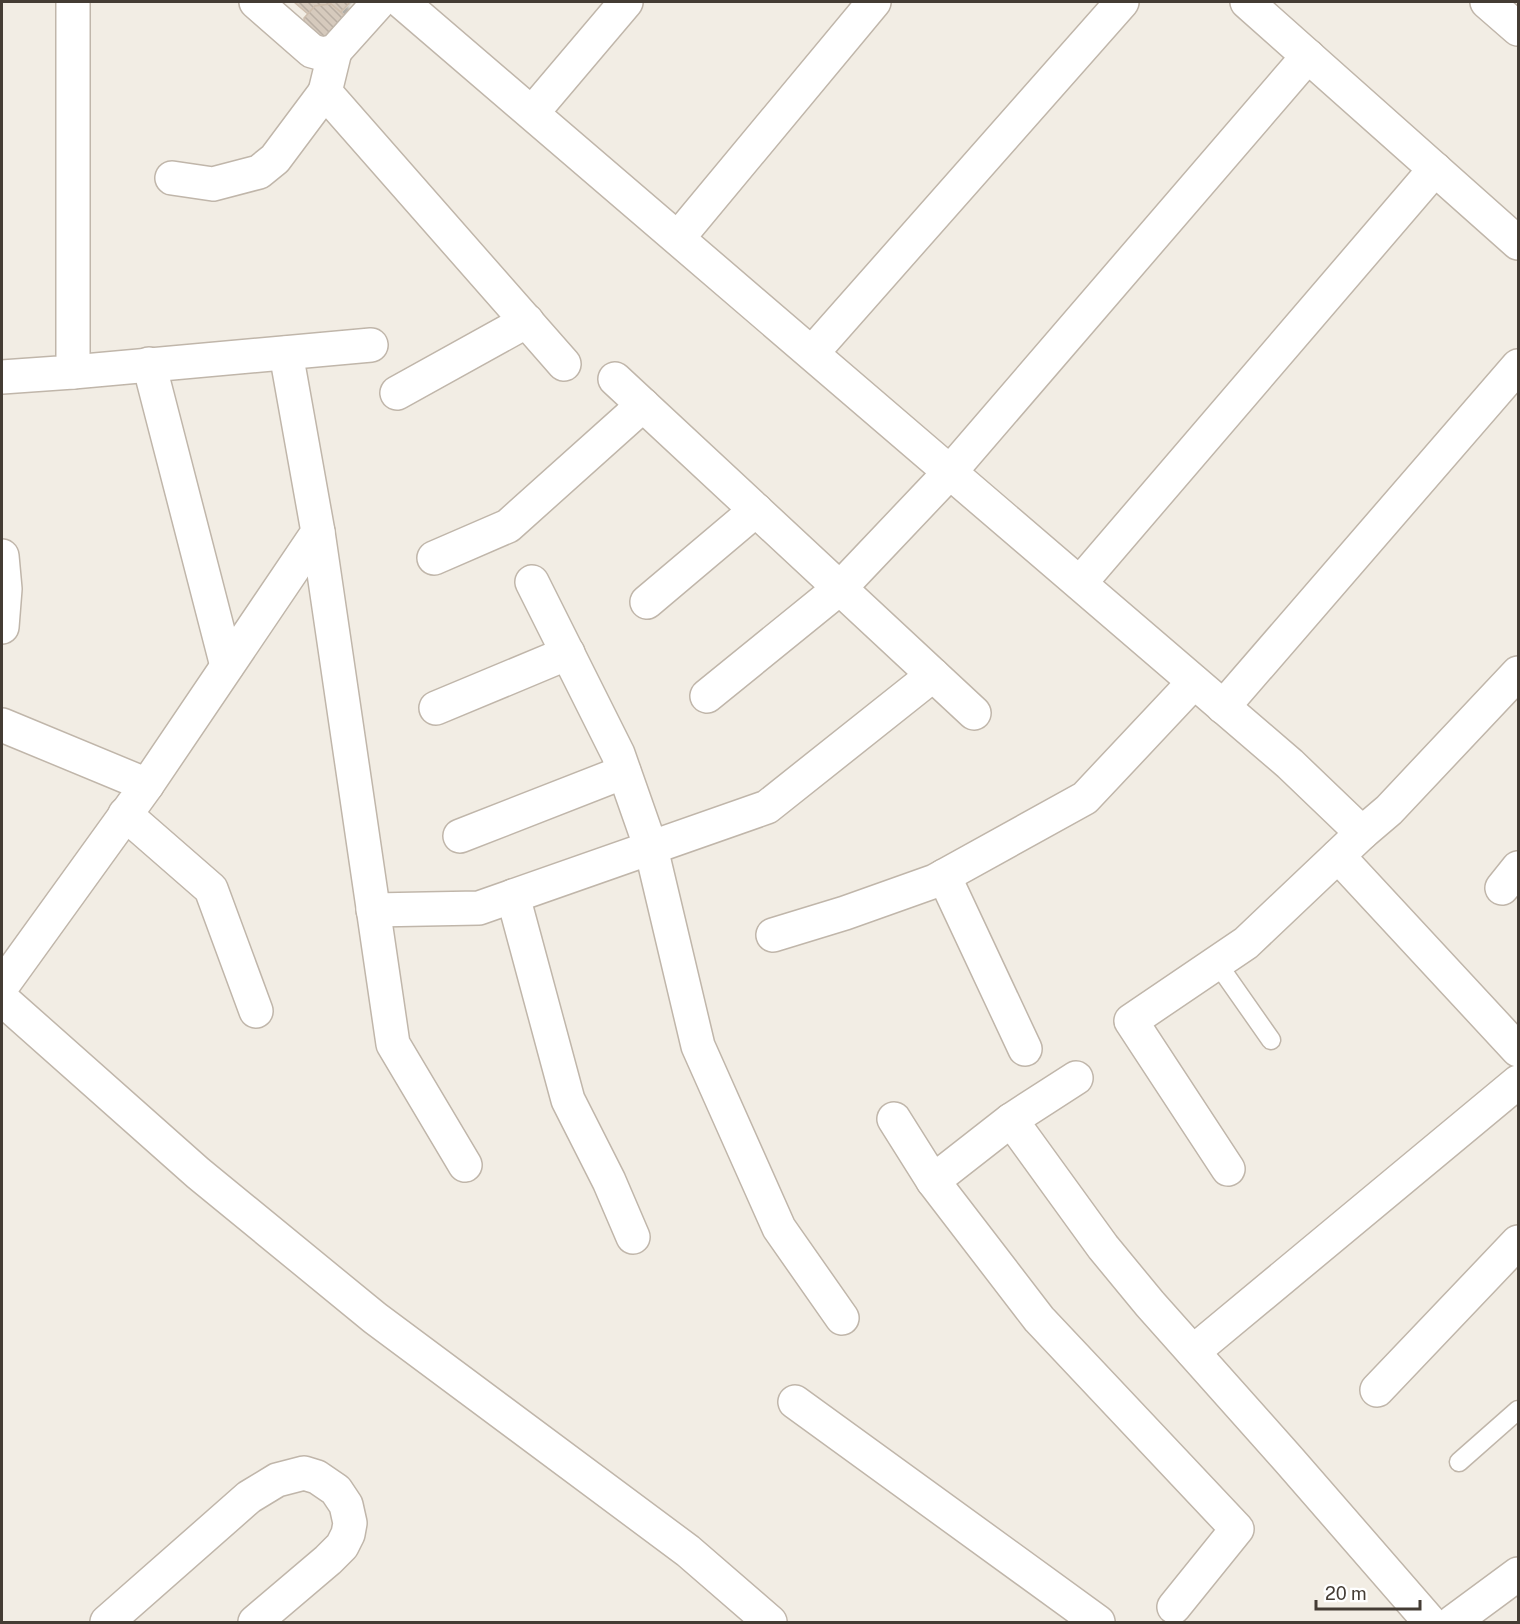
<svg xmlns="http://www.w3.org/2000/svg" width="1520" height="1624" viewBox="0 0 1520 1624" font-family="'Public Sans',sans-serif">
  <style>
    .building { fill: url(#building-back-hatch); stroke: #cebead; stroke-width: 1.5; filter: url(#shadow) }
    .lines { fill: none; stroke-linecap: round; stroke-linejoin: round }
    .lane-casing { stroke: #c0b6aa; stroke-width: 21 }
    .street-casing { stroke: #c0b6aa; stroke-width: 36 }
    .lane { stroke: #fff; stroke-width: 18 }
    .street { stroke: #fff; stroke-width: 33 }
  </style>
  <defs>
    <pattern id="building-back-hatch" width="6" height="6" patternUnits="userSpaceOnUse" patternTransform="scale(1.5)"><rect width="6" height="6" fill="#d6cabd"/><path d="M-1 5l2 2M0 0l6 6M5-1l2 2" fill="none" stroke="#b9aea3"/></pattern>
    <filter id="shadow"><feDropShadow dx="5.5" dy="-5.5" stdDeviation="1.5" flood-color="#0004"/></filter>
  </defs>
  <rect width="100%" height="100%" fill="#f2ede4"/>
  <g class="building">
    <polygon points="294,2 350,2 341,12 331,4 315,6 308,14"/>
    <polygon points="331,4 345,16 318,47 305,35 304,18 315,6"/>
  </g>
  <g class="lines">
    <defs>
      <g id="lane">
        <polyline points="1217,963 1271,1040"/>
        <polyline points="1459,1462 1518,1410"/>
      </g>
      <g id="street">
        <polyline points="256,2 312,51 323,54 335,51 379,2"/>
        <polyline points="402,2 1290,764 1362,833 1389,810 1518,673"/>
        <polyline points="1247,2 1518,243"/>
        <polyline points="1487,2 1518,29"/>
        <polyline points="335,51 325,92 564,364"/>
        <polyline points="532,113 626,2"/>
        <polyline points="172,178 213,184 259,172 275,159 325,92"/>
        <polyline points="678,238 874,2"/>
        <polyline points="812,353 1122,2"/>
        <polyline points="149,364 227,666"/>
        <polyline points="73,372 371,345"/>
        <polyline points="2,377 73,372 73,2"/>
        <polyline points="615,379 974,713"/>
        <polyline points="397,393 527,321"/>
        <polyline points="318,532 393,1044 465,1165"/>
        <polyline points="2,556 5,589 2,627"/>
        <polyline points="434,558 508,526 643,405"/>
        <polyline points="532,582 618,754 651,848 698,1046 779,1228 842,1318"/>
        <polyline points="1080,583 1435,169"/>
        <polyline points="647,602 756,510"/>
        <polyline points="707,696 840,588 950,472 1308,56"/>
        <polyline points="1223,707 1518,366"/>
        <polyline points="436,708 568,653"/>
        <polyline points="2,725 147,785 2,986"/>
        <polyline points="147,785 318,532 286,353"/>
        <polyline points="125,814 211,889 256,1011"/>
        <polyline points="460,836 624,772"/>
        <polyline points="1338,856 1518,1050"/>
        <polyline points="944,876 1025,1049"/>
        <polyline points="1502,888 1518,868"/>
        <polyline points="513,896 568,1100 609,1181 633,1237"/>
        <polyline points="373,910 479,908 767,807 933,675"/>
        <polyline points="773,935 845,913 935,881 1085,798 1194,682"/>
        <polyline points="2,999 198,1173 375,1318 688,1551 770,1622"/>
        <polyline points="1076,1078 1011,1120 1103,1247 1150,1304 1289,1460 1430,1622"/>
        <polyline points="894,1119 933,1181 1011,1120"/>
        <polyline points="1228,1169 1131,1021 1246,943 1362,833"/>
        <polyline points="933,1181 1039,1319 1237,1529 1174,1607"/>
        <polyline points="1193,1352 1518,1082"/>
        <polyline points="1377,1390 1518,1242"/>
        <polyline points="795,1402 1098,1622"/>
        <polyline points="107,1622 249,1497 277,1480 304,1473 317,1477 336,1490 346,1505 350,1523 348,1534 342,1546 328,1560 255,1622"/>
        <polyline points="1453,1622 1518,1574"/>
      </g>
    </defs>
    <use href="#lane" class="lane-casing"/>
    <use href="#street" class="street-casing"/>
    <use href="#lane" class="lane"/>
    <use href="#street" class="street"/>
  </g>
  <rect width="1520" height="1624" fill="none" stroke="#443c34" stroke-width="6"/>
  <path d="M1316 1600v9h104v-9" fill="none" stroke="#443c34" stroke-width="3"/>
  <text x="1325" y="1600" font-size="18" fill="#443c34" stroke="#ffffff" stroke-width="4.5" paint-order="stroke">20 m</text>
</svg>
